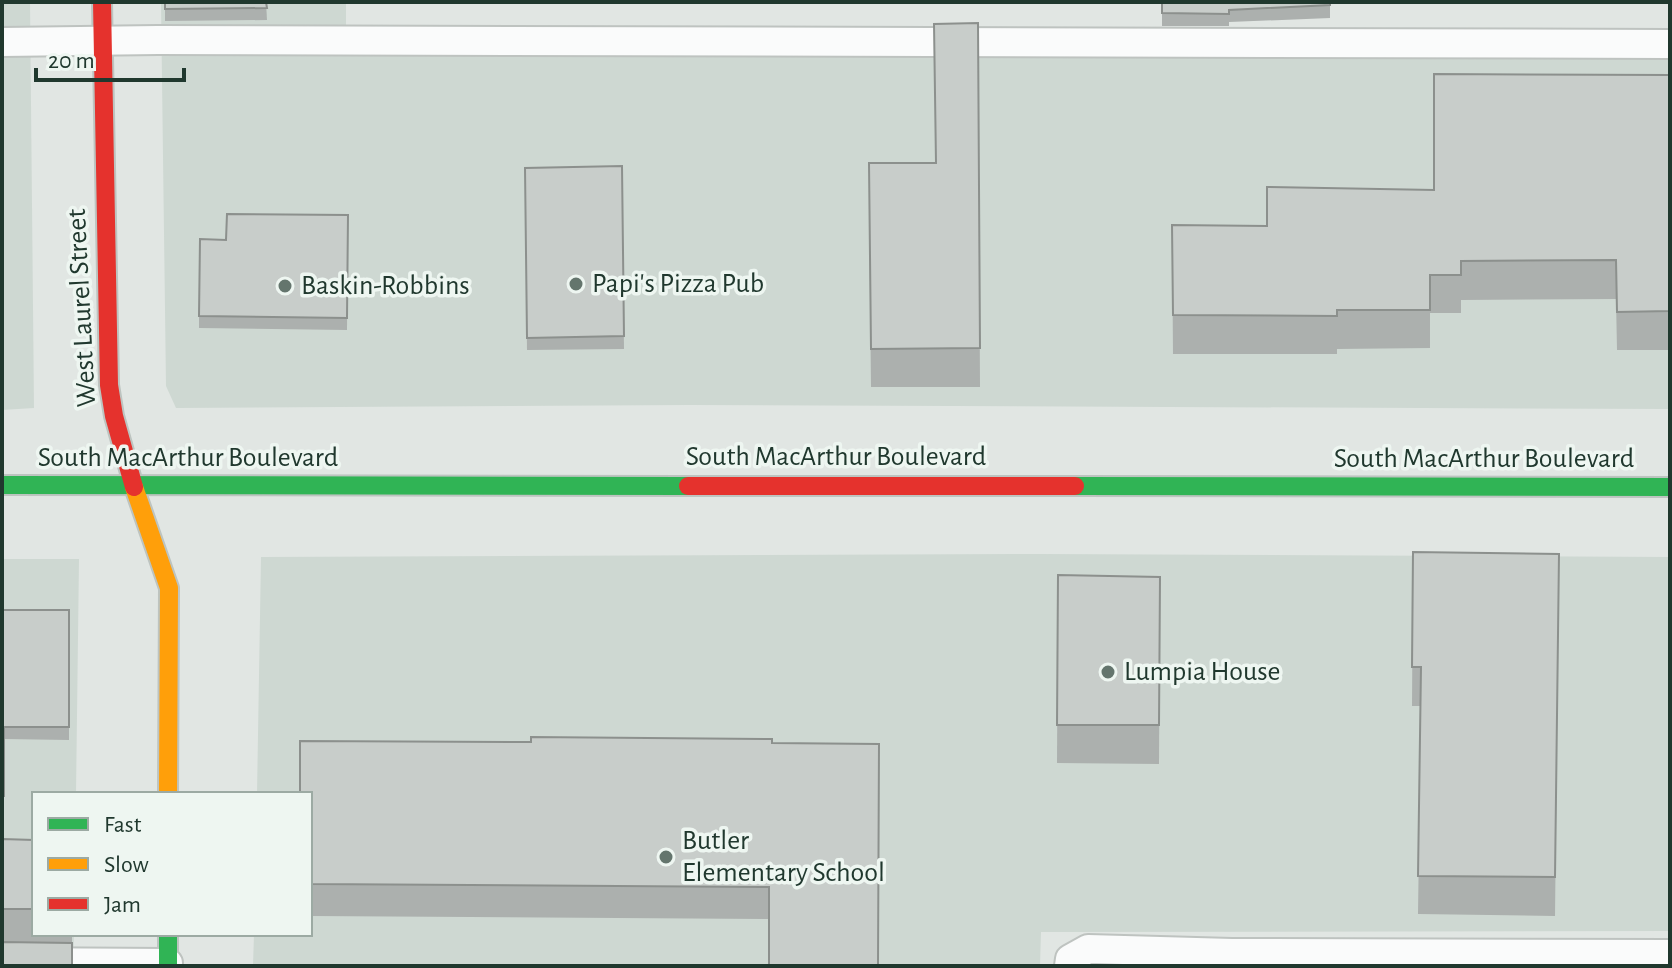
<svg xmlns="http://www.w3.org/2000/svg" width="1672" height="968" viewBox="0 0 1672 968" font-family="'Alegreya Sans',sans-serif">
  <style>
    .built { fill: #ced8d2 }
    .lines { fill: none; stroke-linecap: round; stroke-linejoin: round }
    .lane-casing { stroke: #bec3c0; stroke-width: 32 }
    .fast-casing { stroke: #bdc4c0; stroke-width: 22 }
    .slow-casing { stroke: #bdc4c0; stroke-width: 22 }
    .jam-casing { stroke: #bdc4c0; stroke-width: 22 }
    .lane { stroke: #fafbfb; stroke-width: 28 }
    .fast { stroke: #30b455; stroke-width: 18 }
    .slow { stroke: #ff9f0a; stroke-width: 18 }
    .jam { stroke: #e5322d; stroke-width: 18 }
    .wall { fill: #acb0ae }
    .building { fill: #c8cdca; stroke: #8c908d; stroke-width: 2 }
    .poi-dot { fill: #64756d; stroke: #eef6f1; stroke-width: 3 }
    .labels { text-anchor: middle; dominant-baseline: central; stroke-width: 7; stroke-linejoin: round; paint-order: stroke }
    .poi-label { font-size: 28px; fill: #20382e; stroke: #eef6f1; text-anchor: start }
    .street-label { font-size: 28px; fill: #20382e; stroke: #eef6f1 }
  </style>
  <rect width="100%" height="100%" fill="#e1e6e3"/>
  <g class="built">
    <polygon points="2,2 30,2 34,408 2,410"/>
    <polygon points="161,2 346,2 346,55 1670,59 1670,409 689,405 176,408 166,386"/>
    <polygon points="1041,554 1670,557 1670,931 1041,932 1040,966 253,966 254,934 310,934 310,794 257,794 261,557"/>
    <polygon points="2,559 79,559 76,794 34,794 34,934 74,934 73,966 2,966"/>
  </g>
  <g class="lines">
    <defs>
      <g id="lane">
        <polyline points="2,42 158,40 1670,44"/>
        <polyline points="2,962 168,963"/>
        <polyline points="1069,966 1070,959 1088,949 1232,953 1670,954"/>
      </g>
      <g id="fast">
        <polyline points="2,485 688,486"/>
        <polyline points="1075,486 1670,487"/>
        <polyline points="168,934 168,966"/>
      </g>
      <polyline id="slow" points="134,487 169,588 168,794"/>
      <g id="jam">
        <polyline points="102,2 109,385 114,416 134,487"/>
        <polyline points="688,486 1075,486"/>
      </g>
    </defs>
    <use href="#lane" class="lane-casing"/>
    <use href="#fast" class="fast-casing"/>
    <use href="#slow" class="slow-casing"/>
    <use href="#jam" class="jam-casing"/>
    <use href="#lane" class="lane"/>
    <use href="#fast" class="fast"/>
    <use href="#slow" class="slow"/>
    <use href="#jam" class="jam"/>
  </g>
  <g class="wall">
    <polygon points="165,2 266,2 267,20 165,21"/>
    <polygon points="1162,2 1330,2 1330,18 1229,22 1229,26 1162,26"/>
    <polygon points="978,23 980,387 871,387 869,202 935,163"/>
    <polygon points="1670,75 1670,350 1617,350 1616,299 1461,300 1461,313 1430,313 1430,348 1337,349 1337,354 1173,354 1172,225 1267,226 1434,190"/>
    <polygon points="622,166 624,349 527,350 525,168"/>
    <polygon points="348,215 347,330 199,328 199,316 226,240"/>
    <polygon points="1413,552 1559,554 1555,916 1418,914 1421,706 1412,706"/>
    <polygon points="1058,575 1160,577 1159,764 1057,763"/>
    <polygon points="2,610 69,610 69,740 4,739 4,808 2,808"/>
    <polygon points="772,739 769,919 310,916 310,794 531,742"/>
    <polygon points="2,839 34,840 34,934 72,934 72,966 2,966"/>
  </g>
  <g class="building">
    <polygon points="165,2 266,2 267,8 165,9"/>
    <polygon points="1162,2 1330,2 1330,5 1229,10 1229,14 1162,13"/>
    <polygon points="978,23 980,348 871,349 869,163 936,163 934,24"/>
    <polygon points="1434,74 1670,75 1670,311 1617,312 1616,260 1461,261 1461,275 1430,275 1430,310 1337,310 1337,316 1173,315 1172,225 1267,226 1267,187 1434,190"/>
    <polygon points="622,166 624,336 527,338 525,168"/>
    <polygon points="227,214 348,215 347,318 199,316 200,239 226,240"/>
    <polygon points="1413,552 1559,554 1555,877 1418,876 1421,667 1412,667"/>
    <polygon points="1058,575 1160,577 1159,725 1057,725"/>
    <polygon points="2,610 69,610 69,727 4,727 4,796 2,796"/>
    <polygon points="531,737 772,739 772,743 879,744 878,966 769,966 769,887 310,884 310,794 300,794 300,741 531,742"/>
    <polygon points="2,839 34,840 34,909 2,909"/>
    <polygon points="2,942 72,943 72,966 2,966"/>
  </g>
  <g class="poi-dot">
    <circle cx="576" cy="284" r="8"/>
    <circle cx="285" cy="286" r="8"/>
    <circle cx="1108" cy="672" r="8"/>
    <circle cx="666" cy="857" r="8"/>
  </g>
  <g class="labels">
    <g class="poi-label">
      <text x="592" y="284">Papi's Pizza Pub</text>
      <text x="301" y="286">Baskin-Robbins</text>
      <text x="1124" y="672">Lumpia House</text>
      <text x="682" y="841">Butler<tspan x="682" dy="32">Elementary School</tspan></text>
    </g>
    <g class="street-label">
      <text transform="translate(82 308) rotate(-93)">West Laurel Street</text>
      <text x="836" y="457">South MacArthur Boulevard</text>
      <text x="188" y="458">South MacArthur Boulevard</text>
      <text x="1484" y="459">South MacArthur Boulevard</text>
    </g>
  </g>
  <rect width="1672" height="968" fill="none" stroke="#20382e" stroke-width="8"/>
  <rect x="32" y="792" width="280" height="144" fill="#eef6f1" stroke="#9caaa3" stroke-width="2"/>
  <rect x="48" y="818" width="40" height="12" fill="#30b455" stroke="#9caaa3" stroke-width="2"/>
  <text x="104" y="832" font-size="24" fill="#20382e">Fast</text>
  <rect x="48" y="858" width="40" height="12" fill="#ff9f0a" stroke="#9caaa3" stroke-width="2"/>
  <text x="104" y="872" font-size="24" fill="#20382e">Slow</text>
  <rect x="48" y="898" width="40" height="12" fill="#e5322d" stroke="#9caaa3" stroke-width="2"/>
  <text x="104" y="912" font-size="24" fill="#20382e">Jam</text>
  <path d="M36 68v12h148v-12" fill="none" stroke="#20382e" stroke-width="4"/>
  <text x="48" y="68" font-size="24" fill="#20382e" stroke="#eef6f1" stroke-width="6" paint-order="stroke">20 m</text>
</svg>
